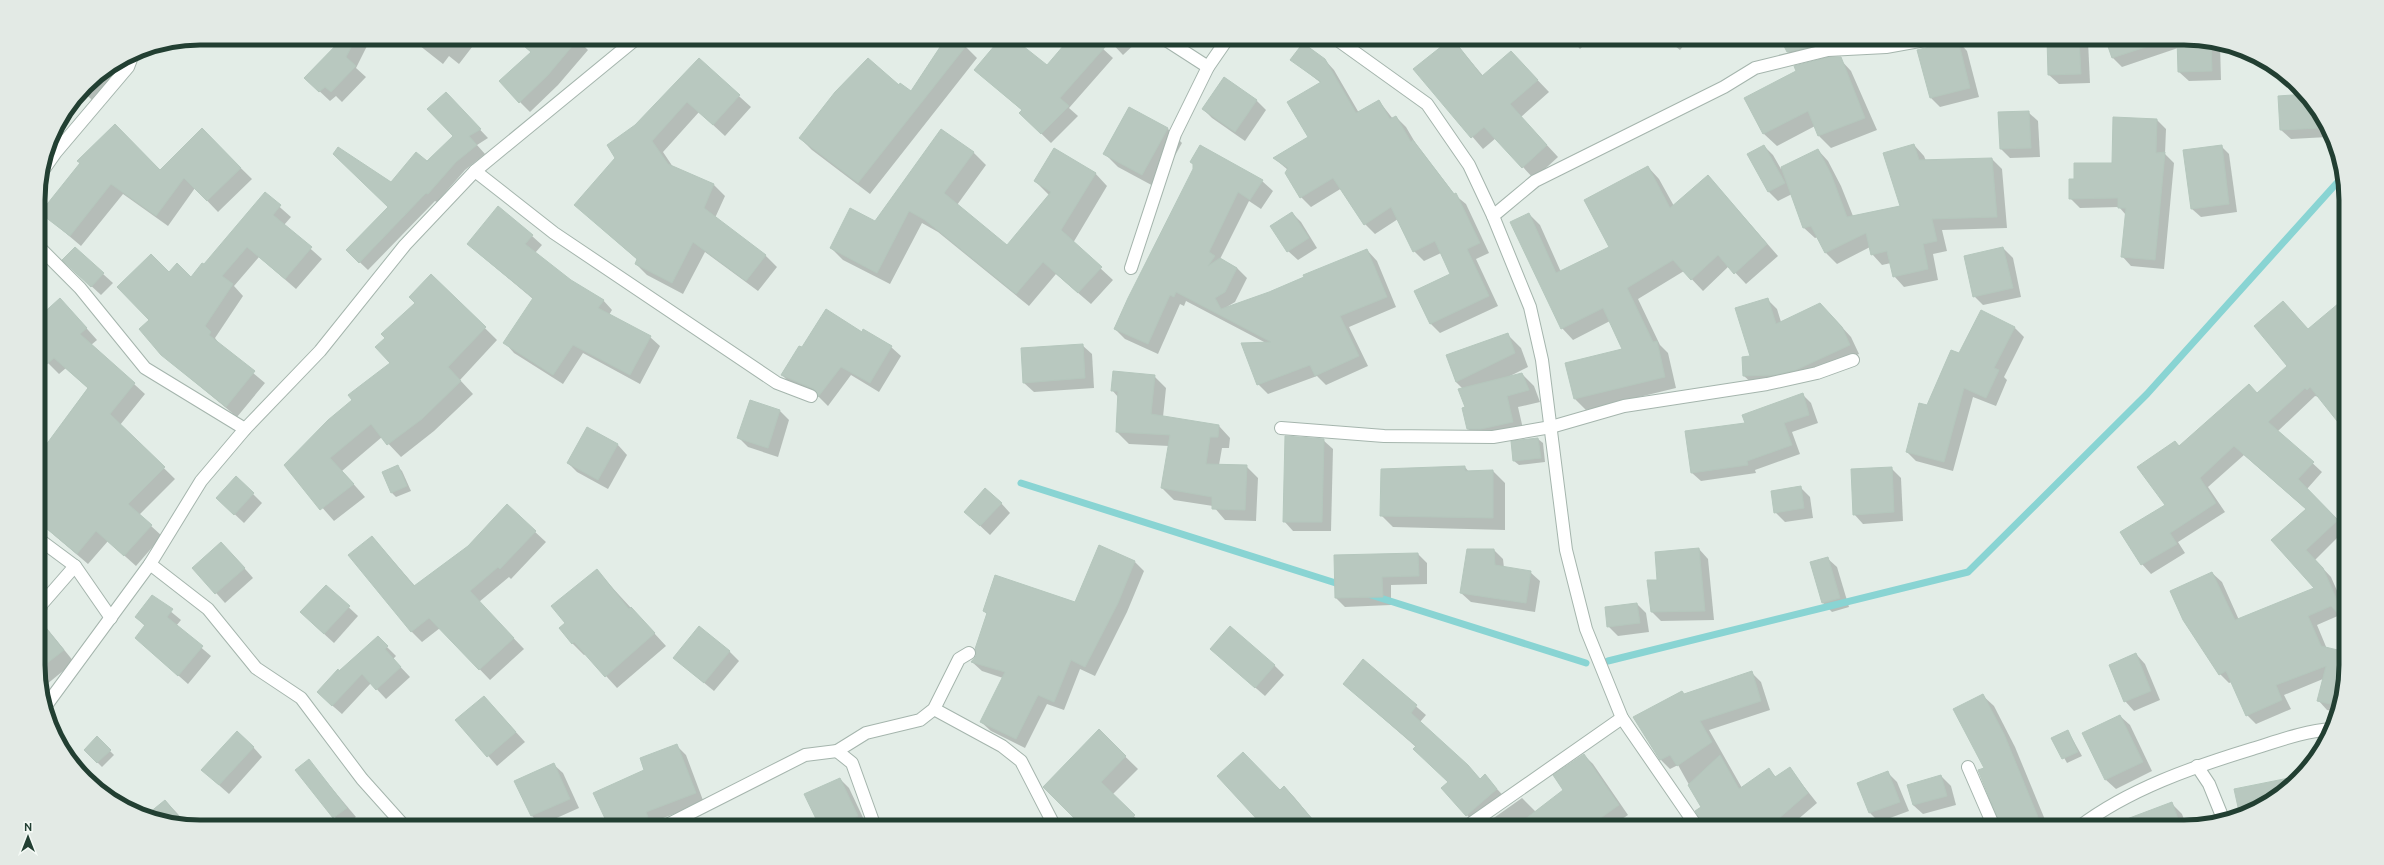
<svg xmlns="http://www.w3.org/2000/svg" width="2384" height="865" viewBox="0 0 2384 865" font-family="Ubuntu,sans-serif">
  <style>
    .shadow { fill: #0003 }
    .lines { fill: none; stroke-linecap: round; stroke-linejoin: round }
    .stream { stroke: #89d4d3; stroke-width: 7 }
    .building { fill: #b8c8bf; stroke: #b5c7bd }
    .minor-casing { stroke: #a5b5ad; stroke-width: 14 }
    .minor { stroke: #fff; stroke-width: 12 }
    .rim { fill: none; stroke: #223f32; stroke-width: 5 }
  </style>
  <rect width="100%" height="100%" fill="#e3ede7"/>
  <g class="shadow">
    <polygon points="342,38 371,38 356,68 366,77 342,102 336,96 330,101 316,88"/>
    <polygon points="410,38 479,38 459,64 449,56 443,64"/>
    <polygon points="514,38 576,38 588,50 558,85 530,112 520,102 532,53"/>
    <polygon points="947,38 952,38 965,46 977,58 870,194 812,150 800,138 899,87 911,93"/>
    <polygon points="1002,38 1012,38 1047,67 1071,38 1091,38 1113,58 1069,108 1078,116 1051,143 1020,113 1023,111 975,70"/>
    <polygon points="1107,38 1141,38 1123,55"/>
    <polygon points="1570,38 1592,38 1580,49"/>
    <polygon points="1665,38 1690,38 1680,50"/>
    <polygon points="1781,38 1875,38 1845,51 1797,61 1788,52"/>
    <polygon points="2048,38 2085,38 2088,41 2090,83 2059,84 2049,75"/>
    <polygon points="2106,38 2184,38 2220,44 2221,80 2189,81 2179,72 2178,48 2122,67 2112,57"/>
    <polygon points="1452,39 1484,77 1511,52 1549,92 1521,117 1558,157 1534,179 1496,138 1483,149 1414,69"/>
    <polygon points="1958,41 1967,51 1979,97 1940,107 1931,98"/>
    <polygon points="1839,58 1851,71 1877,130 1831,148 1819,136 1815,126 1777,146 1764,134 1745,98"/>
    <polygon points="1324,59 1334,70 1359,113 1379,101 1393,119 1396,117 1406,127 1416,144 1455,195 1466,204 1489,253 1476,259 1498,306 1440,333 1430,323 1452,274 1441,253 1424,261 1414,251 1398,219 1375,234 1365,224 1342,188 1311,207 1301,197 1288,170 1275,159 1309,138 1321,83 1292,60"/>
    <polygon points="699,60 751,107 725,136 699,112 663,152 673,167 714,185 725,196 715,218 765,255 777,267 758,291 705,252 683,294 647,275 636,264 638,260 575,205 617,158 636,126"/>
    <polygon points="114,65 125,75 98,105 83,92 93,78"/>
    <polygon points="1224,78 1257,101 1266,110 1245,141 1212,118 1203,109"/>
    <polygon points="446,94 488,138 477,145 485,154 465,170 437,202 435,201 368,270 347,250 389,207 391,184 427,163 454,136"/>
    <polygon points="2307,95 2327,127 2328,137 2291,139 2281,130"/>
    <polygon points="1129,108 1168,129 1182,143 1157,188 1118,167 1104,153"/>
    <polygon points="2028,112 2038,121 2040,157 2010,158 2001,149 1999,113"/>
    <polygon points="2157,120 2166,129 2165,154 2174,163 2164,269 2131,266 2122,256 2126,215 2119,207 2080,208 2070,198 2075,180 2113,164"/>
    <polygon points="202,130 252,179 218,212 195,188 168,226 123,194 81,246 42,213 81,163 160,171"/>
    <polygon points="1914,145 1924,156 1926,161 1992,159 2002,169 2007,228 1942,230 1947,251 1933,254 1938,280 1904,287 1894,276 1891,263 1882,265 1872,254 1870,247 1837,264 1826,253 1818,237 1815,238 1804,228 1792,194 1778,201 1769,192 1764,146 1773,155 1781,169 1818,150 1828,161 1841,186 1853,216 1901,206"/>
    <polygon points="2221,146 2229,154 2237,212 2201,217 2192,209"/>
    <polygon points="973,152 986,165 957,205 1007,246 1049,195 1035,181 1095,173 1107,186 1073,243 1113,280 1091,304 1056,274 1029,306 938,232 922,223 890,284 843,260 831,248 875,222"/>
    <polygon points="1648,167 1659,179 1674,206 1708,176 1778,256 1746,284 1729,266 1703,291 1684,271 1638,299 1660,345 1668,353 1676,388 1586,410 1575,399 1566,364 1624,349 1610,321 1573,340 1562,328 1529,214 1540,225 1561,272 1611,247"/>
    <polygon points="1194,169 1262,181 1273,191 1261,209 1249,201 1220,259 1237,268 1247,278 1235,302 1225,308 1269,293 1367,250 1377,261 1396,307 1349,327 1368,366 1326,385 1317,376 1268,394 1258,384 1266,343 1186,301 1184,306 1180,304 1158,354 1125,339 1115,329"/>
    <polygon points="265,194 291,217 284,225 322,259 296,289 259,257 234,286 243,296 215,338 220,345 265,383 237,417 161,354 169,273 192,279"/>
    <polygon points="1292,213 1301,222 1317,248 1298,260 1288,251"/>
    <polygon points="532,236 542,245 535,253 570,281 603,300 612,310 609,315 650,337 660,346 640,384 583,353 563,384 514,353 505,343 533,299 478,253"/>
    <polygon points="2003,248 2013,258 2021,297 1983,305 1974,296"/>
    <polygon points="73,269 103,274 113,283 101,295"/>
    <polygon points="431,275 497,340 460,380 473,394 434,431 401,457 382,437 342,471 365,497 334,521 285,465 391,363"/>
    <polygon points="1767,299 1777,309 1781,322 1830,314 1851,337 1859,354 1805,379 1754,385 1744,376 1752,357"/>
    <polygon points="2345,299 2345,429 2319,397 2315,396 2278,431 2322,472 2307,489 2346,529 2315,560 2331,577 2346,611 2346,621 2340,615 2317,625 2327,649 2346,653 2338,712 2327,710 2318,700 2323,679 2284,695 2291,709 2256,724 2247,715 2232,682 2229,683 2220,674 2212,573 2222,582 2239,620 2316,588 2272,540 2306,509 2244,455 2208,487 2225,512 2178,542 2185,553 2151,574 2142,564 2166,505 2175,442 2180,447 2257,395 2288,366 2308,330"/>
    <polygon points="71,311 97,340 91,345 145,394 120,425 175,479 139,515 162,536 136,566 108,541 88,564 40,523 40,440 47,445 88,388 66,368 59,374 39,354 39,317"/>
    <polygon points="2014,327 2024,337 2004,377 2007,380 1996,406 1973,397 1953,471 1916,461 1907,452 1927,407 1959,354"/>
    <polygon points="863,334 891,347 901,356 879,392 851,375 828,406 818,396 792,385 782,375 802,348"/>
    <polygon points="1507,334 1521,348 1528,367 1508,377 1522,374 1534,386 1540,402 1518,407 1524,433 1480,441 1468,429 1463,389 1456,382 1447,356"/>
    <polygon points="1082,345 1092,354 1094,388 1034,392 1024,383"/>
    <polygon points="1154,376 1166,388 1163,417 1219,426 1230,438 1229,448 1222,448 1219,465 1246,466 1258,478 1256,521 1225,520 1213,506 1174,500 1162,488 1169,446 1129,444 1117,432 1118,397 1112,390"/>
    <polygon points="1803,395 1811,403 1818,423 1792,432 1800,454 1755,470 1756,473 1701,481 1692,473"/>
    <polygon points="750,401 780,411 789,420 778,457 748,447 739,438"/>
    <polygon points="587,428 618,445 627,455 608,489 577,472 568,463"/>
    <polygon points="1538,439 1543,443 1545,462 1519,465 1514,461 1512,442"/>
    <polygon points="1323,440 1333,449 1331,531 1293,531 1284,521"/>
    <polygon points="397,466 402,471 411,491 396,497 392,493 383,473"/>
    <polygon points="1465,467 1469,472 1493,471 1505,483 1505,530 1393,527 1381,515"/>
    <polygon points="1891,468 1901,478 1903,521 1863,524 1854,514"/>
    <polygon points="1800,487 1810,497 1813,518 1785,522 1775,512"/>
    <polygon points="253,494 262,503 244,523 227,507"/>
    <polygon points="1001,503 1010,513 990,535 975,521"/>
    <polygon points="507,506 546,542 511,579 509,577 479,602 524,649 490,680 440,628 422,642 411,631 372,537 415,586 469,546"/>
    <polygon points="1699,549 1708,559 1714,620 1661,621 1652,612 1658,581"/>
    <polygon points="1494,550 1503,559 1504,568 1530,572 1540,581 1535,612 1471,602 1461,593"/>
    <polygon points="231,553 253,578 225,603 194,568"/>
    <polygon points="1418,554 1427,563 1427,584 1391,585 1391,605 1345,607 1336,598"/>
    <polygon points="1827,558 1837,567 1849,607 1832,612 1823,603 1811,563"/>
    <polygon points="1135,562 1144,571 1127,612 1095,676 1080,669 1064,710 1047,704 1025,748 991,731 981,722 1003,678 982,671 972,662 977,657 987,614 984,611 1076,603"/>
    <polygon points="40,566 47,575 40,580"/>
    <polygon points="597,571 666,646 617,688 586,654 584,655 572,643 566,623"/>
    <polygon points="326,586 358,616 334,643 311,622"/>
    <polygon points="152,596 181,620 176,626 211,656 188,684 146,647 145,626 136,617"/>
    <polygon points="41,599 48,609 41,616"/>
    <polygon points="1637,604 1646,613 1649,632 1618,636 1608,626"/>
    <polygon points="41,621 74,662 41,689"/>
    <polygon points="378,638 396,656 393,659 410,677 386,699 371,683 342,714 327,701 339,672"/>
    <polygon points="1211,649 1274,665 1284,675 1265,696"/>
    <polygon points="729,651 739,661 714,691 674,658"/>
    <polygon points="2136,654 2145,664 2160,700 2134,711 2125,701"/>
    <polygon points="1364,661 1426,715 1420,722 1481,780 1485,776 1510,803 1477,826 1442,788 1449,782 1416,747 1344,684"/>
    <polygon points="1751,672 1761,682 1770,710 1709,730 1742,788 1769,770 1776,777 1790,769 1817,803 1789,827 1706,827 1702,808 1678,765 1670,769 1661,760 1635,718 1684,695"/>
    <polygon points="41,692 49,700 44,706 41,696"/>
    <polygon points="1982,695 1994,706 2015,747 2048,827 2002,827 1985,768"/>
    <polygon points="484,697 525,742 497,766 457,720"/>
    <polygon points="2120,716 2130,725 2152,771 2116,789 2106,780 2084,733"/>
    <polygon points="1099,731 1138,769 1112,795 1145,827 1084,827"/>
    <polygon points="2068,731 2082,756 2067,763 2053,738"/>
    <polygon points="97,738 114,755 102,767 85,750"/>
    <polygon points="676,745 686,755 704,803 655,821 657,827 610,827 645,770"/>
    <polygon points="253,747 262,757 229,794 212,779"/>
    <polygon points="1584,755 1593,764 1628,815 1610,827 1481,827 1522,798 1536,812 1564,790"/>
    <polygon points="309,761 356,817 343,827 296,770"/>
    <polygon points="553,764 563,773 579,808 541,825 532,816 516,781"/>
    <polygon points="1888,773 1897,782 1909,811 1879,822 1870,813 1858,784"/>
    <polygon points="1941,776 1951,786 1956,805 1923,814 1913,805"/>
    <polygon points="840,779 849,788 867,826 821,827"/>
    <polygon points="1284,787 1294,797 1319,827 1264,827 1280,791"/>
    <polygon points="165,801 177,813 187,825 145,817"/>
    <polygon points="2171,803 2182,814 2187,827 2113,827"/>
  </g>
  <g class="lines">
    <g class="stream">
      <polyline points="1021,483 1342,585"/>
      <polyline points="1371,595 1586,663"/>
      <polyline points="1608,661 1968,572 2147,394 2344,175"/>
    </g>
  </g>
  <g class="building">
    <polygon points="343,38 356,38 346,57 356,66 331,92 325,87 319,92 304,78"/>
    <polygon points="515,38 579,38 548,75 519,103 499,81 531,52"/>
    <polygon points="946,38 954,38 966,46 858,183 799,138 835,92 868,58 899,85 900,83 911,91"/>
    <polygon points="1001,38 1013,38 1047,65 1070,38 1113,38 1060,98 1069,106 1041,134 1019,113 1022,110 974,70"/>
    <polygon points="1452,38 1482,76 1511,51 1538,80 1510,104 1547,145 1522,168 1484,127 1471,138 1413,69"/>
    <polygon points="1780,38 1833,38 1835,42 1787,52"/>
    <polygon points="2047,38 2079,38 2081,74 2048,75"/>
    <polygon points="2105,38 2161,38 2161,42 2112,58"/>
    <polygon points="2177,38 2211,42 2212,71 2178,72"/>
    <polygon points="1958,40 1970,88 1930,98 1917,50"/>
    <polygon points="1303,43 1325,59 1356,113 1379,100 1390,119 1396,116 1411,142 1413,140 1454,194 1456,193 1480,243 1467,249 1489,296 1430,324 1414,291 1450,274 1435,241 1413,252 1391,207 1364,225 1333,178 1300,198 1285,173 1288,168 1273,158 1308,137 1287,102 1321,82 1290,60"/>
    <polygon points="1829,57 1841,57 1865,118 1818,136 1808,111 1763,134 1744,98 1796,71 1794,66"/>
    <polygon points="699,58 740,95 713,125 687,102 652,141 668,164 714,184 704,208 766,255 746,281 693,242 672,283 635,264 637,259 574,205 615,158 607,145 635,125"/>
    <polygon points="1224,77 1257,100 1235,132 1202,109"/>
    <polygon points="446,92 481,129 469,136 477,145 456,162 428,194 426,193 359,263 346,250 388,207 333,154 338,147 391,182 416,152 427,161 453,136 427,109"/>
    <polygon points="2307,94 2318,112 2319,128 2280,130 2278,96"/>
    <polygon points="1129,107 1168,128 1142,175 1103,154"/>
    <polygon points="2029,111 2031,148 2000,149 1998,112"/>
    <polygon points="2113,117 2157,119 2156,153 2165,152 2155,260 2121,257 2126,208 2118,208 2118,198 2069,199 2069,179 2074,179 2074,163 2112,163"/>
    <polygon points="115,124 160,170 202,128 241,168 207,201 184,178 156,216 111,184 70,236 40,213 80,163 77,161"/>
    <polygon points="941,129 974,152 944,193 1007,245 1051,192 1034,181 1054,148 1096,173 1061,230 1102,267 1078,293 1043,262 1016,294 925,220 909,211 877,273 830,248 850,208 875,221"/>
    <polygon points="1914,144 1919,160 1992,158 1997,217 1932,219 1937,241 1923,244 1928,269 1893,277 1887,251 1871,255 1866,233 1825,253 1811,226 1803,228 1781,167 1818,149 1831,174 1847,217 1900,206 1883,153"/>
    <polygon points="1200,145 1263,180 1250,200 1238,192 1209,252 1215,256 1208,266 1220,258 1237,268 1225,292 1215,298 1221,309 1269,292 1304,277 1303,275 1367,249 1387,297 1340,316 1359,356 1315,376 1310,365 1257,385 1241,343 1271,342 1176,292 1174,297 1170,295 1148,344 1114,329 1128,298 1193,169 1193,164 1190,162"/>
    <polygon points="1764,145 1785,183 1768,192 1747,154"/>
    <polygon points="2222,145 2229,204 2191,209 2183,150"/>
    <polygon points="1648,166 1670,208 1708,175 1767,244 1734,274 1718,255 1691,280 1673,260 1627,288 1653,342 1657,341 1665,377 1574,399 1565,363 1622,349 1603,308 1561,329 1510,222 1529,213 1556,273 1609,247 1584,200"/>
    <polygon points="265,192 281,205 273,215 312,247 285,279 247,247 222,276 233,284 205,326 211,332 209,335 255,371 226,407 161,355 139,329 149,320 117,287 151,254 169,272 177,263 191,277 202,263 204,264"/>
    <polygon points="498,206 533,235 525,244 571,280 604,300 598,308 651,336 630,375 573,345 553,375 503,343 533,298 467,244"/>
    <polygon points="1292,212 1309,238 1287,252 1270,226"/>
    <polygon points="75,247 104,273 91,287 62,260"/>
    <polygon points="2003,247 2013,288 1973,297 1964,256"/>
    <polygon points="431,274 486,327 448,367 461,381 422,419 387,445 371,424 330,458 354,484 320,510 284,465 328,420 352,400 348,395 390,363 375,347 385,338 381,334 415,303 409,297"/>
    <polygon points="60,298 87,328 80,334 135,383 110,414 165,467 128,504 152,525 124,556 96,531 77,554 40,523 40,453 88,388 54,358 39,371 39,317"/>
    <polygon points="1768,298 1776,324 1820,303 1842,327 1850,345 1796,370 1775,375 1743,376 1742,357 1750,356 1735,308"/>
    <polygon points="2345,298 2345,431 2310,387 2307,390 2305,388 2268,422 2314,462 2298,479 2338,520 2306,550 2323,568 2343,614 2340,616 2331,606 2308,616 2321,646 2346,652 2339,706 2317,701 2326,666 2276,685 2282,700 2246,716 2226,671 2219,675 2183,620 2170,591 2212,572 2235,620 2314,588 2271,540 2306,509 2234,446 2200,478 2216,503 2170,533 2177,544 2141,565 2120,532 2165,505 2137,467 2175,441 2179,446 2249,384 2257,393 2287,366 2254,326 2283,301 2308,329"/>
    <polygon points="826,309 862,332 863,329 892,346 870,383 841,367 818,397 814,389 781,375 799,346 802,347"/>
    <polygon points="1981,310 2015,327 1994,368 1999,370 1986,398 1964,388 1944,462 1906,452 1919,403 1927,405 1951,350 1959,353"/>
    <polygon points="1508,333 1515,353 1456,382 1446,355"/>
    <polygon points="1083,344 1085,378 1023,383 1021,348"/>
    <polygon points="1113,371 1155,375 1151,414 1219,425 1218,437 1210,437 1206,464 1247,465 1245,510 1212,509 1212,497 1161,488 1170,435 1116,432 1118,391 1111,391"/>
    <polygon points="1522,373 1529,390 1507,396 1513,422 1481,429 1467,429 1462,408 1465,407 1458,389"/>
    <polygon points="1803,393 1809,415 1784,423 1792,445 1747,461 1748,465 1691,473 1685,431 1745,423 1742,415"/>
    <polygon points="750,400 780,410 768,448 737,438"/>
    <polygon points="587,427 618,444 598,480 567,463"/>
    <polygon points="1285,436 1324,439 1322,522 1283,522"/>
    <polygon points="1538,438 1541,458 1513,461 1511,441"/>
    <polygon points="398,465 407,486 391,493 382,472"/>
    <polygon points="1465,466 1465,471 1493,470 1493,518 1380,516 1381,469"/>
    <polygon points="1892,467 1894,512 1853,515 1851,469"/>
    <polygon points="236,476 254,493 234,515 216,498"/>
    <polygon points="1801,486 1804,508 1774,513 1771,491"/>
    <polygon points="985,488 1002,503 980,526 964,512"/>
    <polygon points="507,504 536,531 500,569 498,567 470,591 514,638 479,670 429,618 411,632 348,555 372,536 414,586 468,546"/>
    <polygon points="221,542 245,568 215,594 192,568"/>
    <polygon points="1099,545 1135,561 1118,603 1085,667 1071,660 1054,702 1038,695 1016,739 980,722 1005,672 971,662 976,656 975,649 987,613 983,611 995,575 1075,602"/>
    <polygon points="1699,548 1705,611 1651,612 1647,580 1657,580 1655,552"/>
    <polygon points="1467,549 1494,549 1495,565 1531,571 1526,603 1460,593"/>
    <polygon points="1418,553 1419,576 1382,577 1383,597 1335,598 1334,555"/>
    <polygon points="1828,557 1840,598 1822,603 1810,562"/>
    <polygon points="597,569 629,609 631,607 655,633 605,677 574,642 572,644 559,628 565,623 551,606"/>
    <polygon points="326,585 350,606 324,634 300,612"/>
    <polygon points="152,595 173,609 167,617 203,646 178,676 135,638 145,625 135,617"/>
    <polygon points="1637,603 1640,623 1607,627 1605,607"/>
    <polygon points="41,622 64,650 41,668"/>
    <polygon points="699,626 730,651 704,683 673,658"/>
    <polygon points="1230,626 1275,665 1255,688 1210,649"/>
    <polygon points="378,636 388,646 385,649 401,667 376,690 362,674 332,706 317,692 338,669 339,671"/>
    <polygon points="2136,653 2151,691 2124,702 2109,665"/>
    <polygon points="1363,659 1417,705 1411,713 1468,765 1480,779 1485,774 1497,789 1466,816 1441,788 1448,782 1413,749 1416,746 1343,684"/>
    <polygon points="1752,671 1761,701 1700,721 1712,742 1677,766 1670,755 1660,760 1633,717 1682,691 1684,694"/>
    <polygon points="1983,694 2004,734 2042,827 2001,827 1978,770 1984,768 1953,709"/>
    <polygon points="484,696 516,732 487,757 455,720"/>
    <polygon points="2120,715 2143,762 2105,780 2082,733"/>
    <polygon points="1099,729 1126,756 1101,782 1135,815 1123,827 1083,827 1043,787"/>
    <polygon points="2068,730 2078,752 2062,759 2051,738"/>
    <polygon points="237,731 254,747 219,785 201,770"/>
    <polygon points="97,736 111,750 97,763 84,750"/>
    <polygon points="677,744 696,793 646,812 648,817 627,827 609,827 593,793 644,770 640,758"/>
    <polygon points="1243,752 1280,790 1284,786 1319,827 1264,827 1217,776"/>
    <polygon points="1584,754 1619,805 1588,827 1515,827 1563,790 1553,775"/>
    <polygon points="1720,755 1739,789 1769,768 1775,777 1790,767 1808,793 1769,827 1704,827 1695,811 1701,807 1688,785"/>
    <polygon points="309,759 347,808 333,818 295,770"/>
    <polygon points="554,763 570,799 531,816 514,781"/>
    <polygon points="1888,771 1900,802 1869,813 1857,783"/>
    <polygon points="1941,775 1947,796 1913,805 1907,785"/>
    <polygon points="2299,776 2282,794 2240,816 2234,789"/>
    <polygon points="840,778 858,816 836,827 820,827 804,794"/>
    <polygon points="165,800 186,825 144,817"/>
    <polygon points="2172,802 2181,827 2112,827 2111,825"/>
  </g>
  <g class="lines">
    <defs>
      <g id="minor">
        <polyline points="1163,38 1208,67"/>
        <polyline points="1335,38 1427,104 1469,165 1493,216 1530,307 1542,360 1566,550 1586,629 1622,718 1697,827"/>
        <polyline points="44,169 56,152 128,67 133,54"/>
        <polyline points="475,171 554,233 777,383 811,396"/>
        <polyline points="1493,216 1535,181 1724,87 1755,68 1828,50 1886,47 1936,38"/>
        <polyline points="39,247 80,288 145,368 245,429"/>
        <polyline points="1131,268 1175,134 1208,67 1228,38"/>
        <polyline points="1281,428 1384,436 1493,437 1551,427 1624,406 1767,384 1817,373 1853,360"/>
        <polyline points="40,540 75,566 111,618"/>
        <polyline points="150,564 208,609 256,668 301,698 362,779 405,827"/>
        <polyline points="41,605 75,566"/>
        <polyline points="45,707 150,564 201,481 245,429 320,351 405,245 475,171 637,38"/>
        <polyline points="934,709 1002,746 1021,761 1055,827"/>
        <polyline points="837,751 852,763 875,827"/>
        <polyline points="2197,766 2209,784 2224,821"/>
        <polyline points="1968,767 1994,827"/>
        <polyline points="663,827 805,755 837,751 866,733 920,720 934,709 959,659 969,653"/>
        <polyline points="1466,827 1622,718"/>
        <path d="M2079,827C2129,789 2193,767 2252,749C2278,741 2304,731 2332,729"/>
      </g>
    </defs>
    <use href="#minor" class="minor-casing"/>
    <use href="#minor" class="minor"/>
  </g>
  <path d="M0 0H2384V865H0ZM200 45H2184A155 155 0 0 1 2339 200V665A155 155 0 0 1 2184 820H200A155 155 0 0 1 45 665V200A155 155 0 0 1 200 45Z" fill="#e3eae5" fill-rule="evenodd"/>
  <path class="rim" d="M200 45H2184A155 155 0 0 1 2339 200V665A155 155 0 0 1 2184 820H200A155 155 0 0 1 45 665V200A155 155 0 0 1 200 45Z"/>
  <g transform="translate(28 837)" stroke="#f4f9f5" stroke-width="3" paint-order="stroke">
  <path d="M0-3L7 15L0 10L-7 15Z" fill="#223f32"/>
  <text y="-6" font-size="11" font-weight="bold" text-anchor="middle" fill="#223f32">N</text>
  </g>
</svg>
